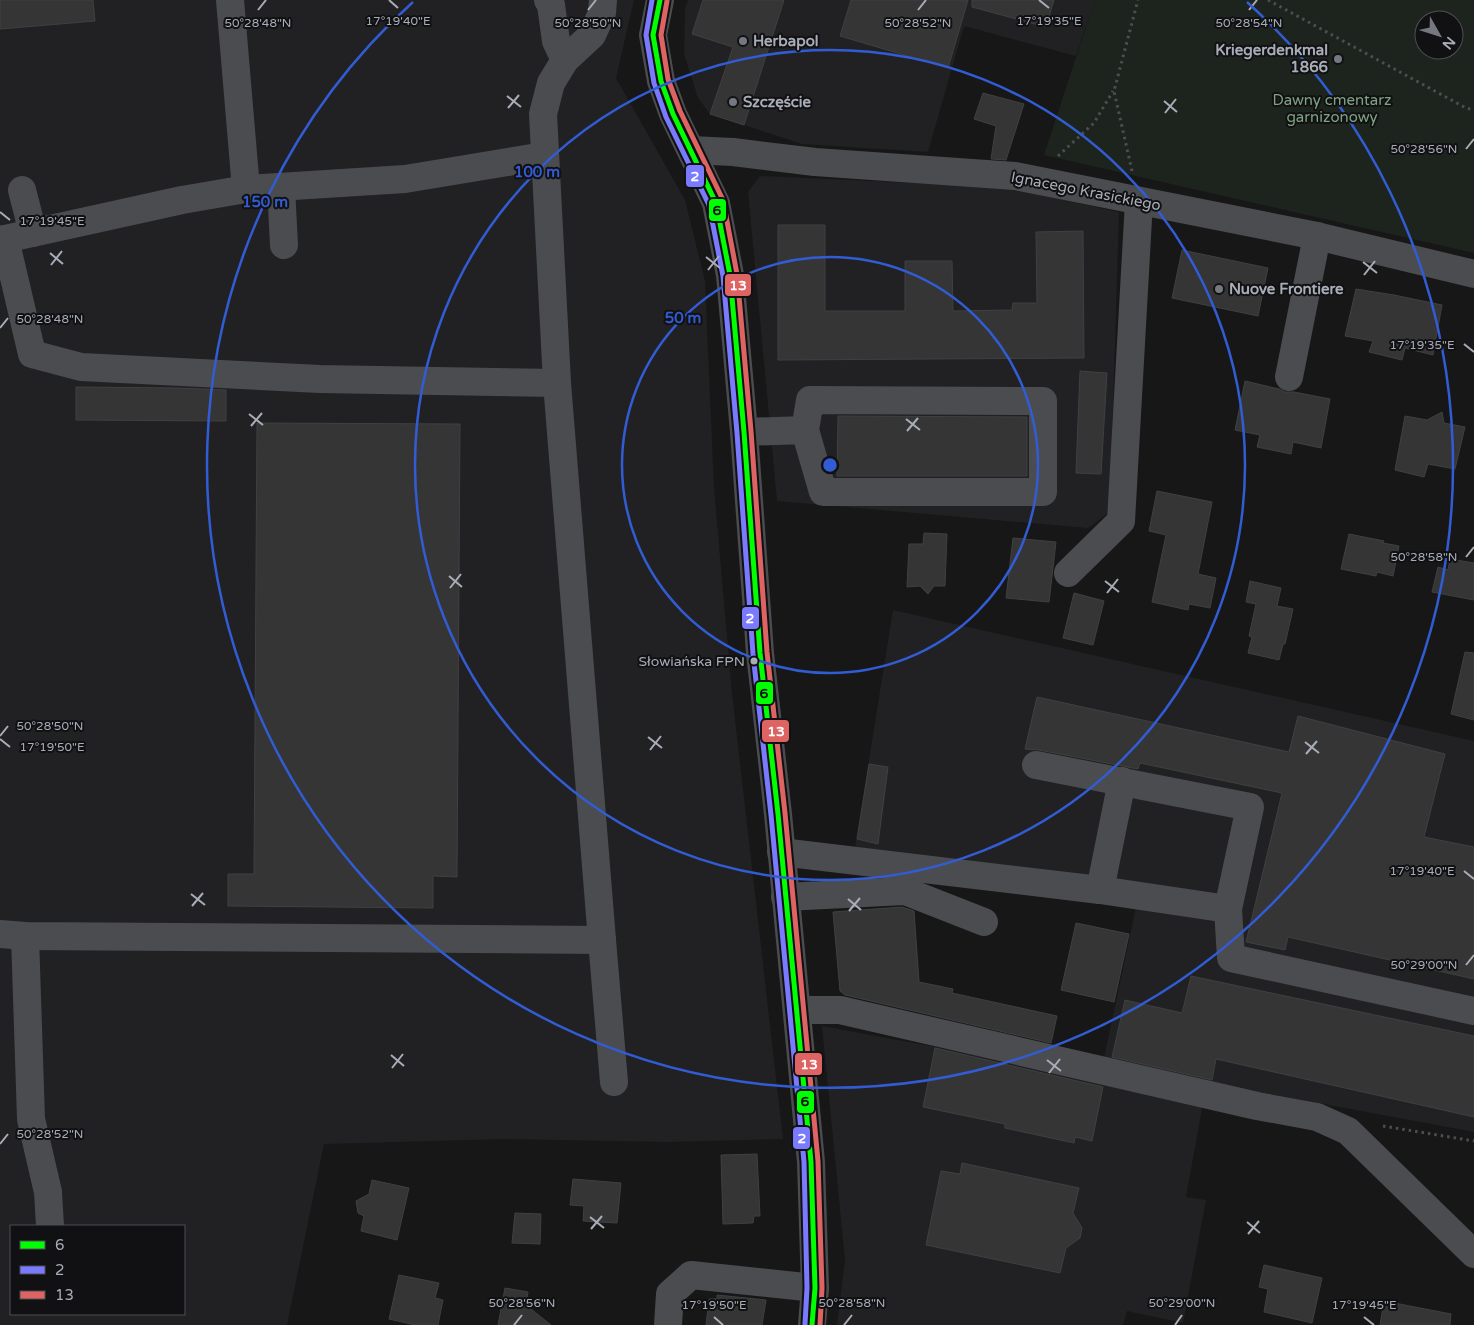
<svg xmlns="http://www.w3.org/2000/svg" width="1474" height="1325" viewBox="0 0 1474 1325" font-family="'Varela Round',sans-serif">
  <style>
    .built { fill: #212123; fill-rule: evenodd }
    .green { fill: #1d241e; fill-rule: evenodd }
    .building { fill: #353536; stroke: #3f4043 }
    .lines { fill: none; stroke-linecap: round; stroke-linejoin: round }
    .path { stroke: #4d4e52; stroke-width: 3; stroke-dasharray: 2.5 4; stroke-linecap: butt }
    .minor { stroke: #4b4c50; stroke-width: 28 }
    .bus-1-casing { stroke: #111113; stroke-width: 9 }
    .bus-2-casing { stroke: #111113; stroke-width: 9 }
    .bus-3-casing { stroke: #111113; stroke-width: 9 }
    .bus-1 { stroke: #0f0; stroke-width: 5 }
    .bus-2 { stroke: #7a7aff; stroke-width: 5 }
    .bus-3 { stroke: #de6464; stroke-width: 5 }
    .ticks { fill: none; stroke: #a8adb8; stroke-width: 2 }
    .ring { fill: none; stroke: #325cd3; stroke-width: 2.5 }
    .poi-dot { fill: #757880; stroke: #111113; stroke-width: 2 }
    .bus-dot { fill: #a8adb8; stroke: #111113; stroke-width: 2 }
    .labels { text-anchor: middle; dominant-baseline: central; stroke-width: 4; stroke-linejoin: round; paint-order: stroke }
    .bus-label { font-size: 14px; fill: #a8adb8; stroke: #111113; text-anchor: end }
    .poi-label { font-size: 15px; font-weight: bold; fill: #a8adb8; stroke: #111113; text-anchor: start }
    .park-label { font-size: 15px; fill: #7fa381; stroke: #111113 }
    .street-label { font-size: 15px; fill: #a8adb8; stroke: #111113 }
    .ticks-label { font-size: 12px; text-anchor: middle; fill: #a8adb8; stroke: #111113; stroke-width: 4; stroke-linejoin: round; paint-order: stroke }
    .centre { fill: #325cd3; stroke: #111113; stroke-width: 2.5 }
    .ring-label { font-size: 15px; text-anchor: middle; font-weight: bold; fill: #325cd3; stroke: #111113; stroke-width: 4; stroke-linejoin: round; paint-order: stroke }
    .line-badge { stroke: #111113; stroke-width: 2 }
    .badge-label { font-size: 14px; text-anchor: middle; font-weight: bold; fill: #fff }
    .pale-badge-label { font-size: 14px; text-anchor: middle; font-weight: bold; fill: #111 }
  </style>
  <rect width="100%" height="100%" fill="#171717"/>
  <g class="built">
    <path d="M0,0H634L616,78L685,200L705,281L714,488L732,693L783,1139L668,1142L503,1139L324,1144L287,1325H0ZM11,1226H184V1314H11Z"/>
    <polygon points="688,0 1095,0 1076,56 964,26 928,152 802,144 710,114 698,98 684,54 685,9"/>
    <polygon points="760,176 1003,187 1119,212 1110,512 1088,528 777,501 748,192"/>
    <polygon points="893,610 1474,741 1474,1132 1103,1063 1136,907 853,860"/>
    <polygon points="822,1026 936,1047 1203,1103 1186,1197 1206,1200 1183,1323 1127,1311 1123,1325 837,1325 845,1260"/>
  </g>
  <path class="green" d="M1095,0H1474V253L1044,155ZM1424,20H1454V50H1424Z"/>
  <g class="building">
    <polygon points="0,0 93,0 95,21 0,29"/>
    <polygon points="703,0 784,0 744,125 710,114 733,47 692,34"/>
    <polygon points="851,0 968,0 948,68 840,36"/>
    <polygon points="972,0 1054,0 1046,27 972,7"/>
    <polygon points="983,93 1024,104 1006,160 991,159 996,126 974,119"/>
    <polygon points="778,225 825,225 825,311 905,311 905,261 952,261 953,311 1012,310 1013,303 1037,303 1036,232 1083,231 1084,358 778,360"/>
    <polygon points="1182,250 1268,268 1258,316 1172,298"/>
    <polygon points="1356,289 1394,295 1442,305 1433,355 1405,348 1402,360 1369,352 1373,341 1345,336"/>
    <polygon points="1080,371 1107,373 1101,474 1076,473"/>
    <polygon points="1245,381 1279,389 1285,392 1294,392 1330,399 1321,448 1293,442 1291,454 1257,447 1260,435 1235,430"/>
    <polygon points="76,387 178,388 226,390 226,421 76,420"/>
    <polygon points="1442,412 1444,423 1465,427 1455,469 1428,464 1424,477 1395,470 1405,416 1427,420"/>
    <polygon points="838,416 1027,417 1027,476 837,476"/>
    <polygon points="257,423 460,424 457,877 433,876 433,908 228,906 228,874 254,874"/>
    <polygon points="1157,491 1212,502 1198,574 1216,578 1210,608 1189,604 1188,610 1152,602 1166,535 1149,531"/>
    <polygon points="924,533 947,534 945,586 934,586 928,594 920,586 907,587 909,544 923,544"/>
    <polygon points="1349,534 1384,541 1383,543 1399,546 1393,576 1377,572 1376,576 1341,569"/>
    <polygon points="1013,538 1056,542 1049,602 1006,598"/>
    <polygon points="1450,559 1474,563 1474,600 1432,592 1438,567 1448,570"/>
    <polygon points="1250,581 1281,588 1277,606 1293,609 1285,644 1283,644 1279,660 1248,653 1252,637 1249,636 1256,604 1246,602"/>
    <polygon points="1074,593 1104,601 1093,645 1063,638"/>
    <polygon points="1465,652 1474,653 1474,720 1451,714"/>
    <polygon points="1037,697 1289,752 1298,716 1445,754 1424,837 1474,847 1474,979 1288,937 1285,950 1246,942 1282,793 1140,763 1138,769 1039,750 1025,749"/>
    <polygon points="869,764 888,767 878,844 857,839"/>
    <polygon points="902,907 914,911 919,982 953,989 952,993 1057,1016 1051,1043 845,995 840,991 833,912"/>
    <polygon points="1076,923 1129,934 1114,1002 1061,990"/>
    <polygon points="1191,976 1474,1036 1474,1117 1216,1059 1212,1080 1112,1057 1125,1000 1182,1013"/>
    <polygon points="935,1048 1103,1087 1092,1141 1075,1137 1074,1143 1005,1128 1005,1124 923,1107"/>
    <polygon points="757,1154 760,1216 754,1216 753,1223 723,1224 721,1155"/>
    <polygon points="962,1163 1079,1188 1073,1213 1082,1228 1080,1238 1066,1248 1060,1273 926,1245 941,1171 960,1174"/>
    <polygon points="573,1179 621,1183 617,1223 583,1221 584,1206 570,1205"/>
    <polygon points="372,1180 409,1188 397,1240 361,1231 364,1216 358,1213 356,1201 369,1194"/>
    <polygon points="515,1213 541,1214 540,1244 512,1243"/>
    <polygon points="1264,1265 1322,1278 1312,1323 1264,1312 1268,1289 1259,1287"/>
    <polygon points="399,1275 439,1283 435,1298 443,1300 438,1325 415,1325 389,1319"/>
    <polygon points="505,1288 528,1292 526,1305 551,1325 498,1325"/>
    <polygon points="717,1295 766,1300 762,1325 706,1325 709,1299 717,1299"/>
    <polygon points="1384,1301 1451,1314 1450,1325 1380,1325"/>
  </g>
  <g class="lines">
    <g class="path">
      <polyline points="1268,0 1466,108 1474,110"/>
      <polyline points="1058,156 1094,123 1113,91"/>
      <polyline points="1132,171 1114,91 1138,0"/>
      <polyline points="1383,1126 1474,1141"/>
    </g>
    <g class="minor">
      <polyline points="230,0 246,189"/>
      <polyline points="548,0 551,5 556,41 565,60"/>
      <polyline points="660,0 653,35 661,81 673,114 716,203 730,275 744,432 760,653 778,814 811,1162 815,1288 812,1325"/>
      <polyline points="691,150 733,152 815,162 1015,176 1317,236 1474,274"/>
      <polyline points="281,187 284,245"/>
      <polyline points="22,190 33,233"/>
      <polyline points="5,239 32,354 81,367 320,379 557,383"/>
      <polyline points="0,240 182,200 246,189 405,179 544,156"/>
      <polyline points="1289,377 1317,236"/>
      <polyline points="744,432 805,430 810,400 1043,401 1043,492 823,492 805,430"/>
      <polyline points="1068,573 1121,521 1139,201"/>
      <polyline points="1036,765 1250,807 1228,909 1231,958 1474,1011"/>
      <polyline points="781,852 1100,890 1228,909"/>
      <polyline points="1100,890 1122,781"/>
      <polyline points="785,897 905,891 984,922"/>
      <polyline points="0,934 25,936 602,940 557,383 543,114 551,83 565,60 592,35 602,13 603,0"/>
      <polyline points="25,936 31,1119 48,1192 50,1226"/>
      <polyline points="602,940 614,1082"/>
      <polyline points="797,1010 840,1010 1257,1106 1317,1117 1348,1131 1474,1254"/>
      <polyline points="668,1325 670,1294 691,1275 815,1288"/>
    </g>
    <defs>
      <polyline id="bus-1" points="660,0 653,35 661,81 673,114 716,203 730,275 744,432 760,653 778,814 811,1162 815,1288 812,1325"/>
      <polyline id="bus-2" points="652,0 646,35 654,83 666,117 709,205 723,276 737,433 753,654 771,815 804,1162 807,1288 805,1324"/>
      <polyline id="bus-3" points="667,1 661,35 668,79 680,111 723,200 737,274 751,431 767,652 785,813 818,1161 822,1288 820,1325"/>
    </defs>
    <use href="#bus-1" class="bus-1-casing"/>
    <use href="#bus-2" class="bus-2-casing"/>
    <use href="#bus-3" class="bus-3-casing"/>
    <use href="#bus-1" class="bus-1"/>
    <use href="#bus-2" class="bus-2"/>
    <use href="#bus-3" class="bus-3"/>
  </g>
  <path class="ticks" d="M389,0L398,8M1039,0L1049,8M258,10L266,0M588,10L596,0M918,10L926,0M1249,10L1257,0M507,96L521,107M1164,101L1177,112M508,108L519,95M1165,113L1176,99M1466,149L1474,139M0,212L10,220M50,253L63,264M706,257L720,268M1363,262L1377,273M51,265L62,251M708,270L719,256M1364,275L1375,261M0,328L8,318M1464,344L1474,352M249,414L263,425M906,419L920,430M251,426L262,413M907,431L918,418M1466,557L1474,547M449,576L462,587M1105,581L1119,592M450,588L461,574M1107,593L1118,579M0,736L8,726M648,737L662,748M0,739L10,747M1305,742L1319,753M650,750L661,736M1306,754L1317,741M1464,871L1474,879M191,894L205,905M848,899L861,910M192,906L203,893M849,911L860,898M1466,965L1474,955M391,1055L404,1066M1047,1060L1061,1071M392,1068L403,1054M1049,1073L1060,1059M0,1144L8,1134M590,1217L604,1228M1247,1222L1260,1233M591,1229L602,1216M1248,1234L1259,1221M714,1317L723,1325M1364,1317L1374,1325M514,1325L522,1315M844,1325L852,1315M1175,1325L1182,1315"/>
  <g class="ring">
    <circle cx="830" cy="465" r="208"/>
    <circle cx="830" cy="465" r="415"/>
    <path d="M1247 2A623 623 0 1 1 413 2"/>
  </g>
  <g class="poi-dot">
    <circle cx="743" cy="41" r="5"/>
    <circle cx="1338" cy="59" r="5"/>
    <circle cx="733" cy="102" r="5"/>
    <circle cx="1219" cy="289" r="5"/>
  </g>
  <circle class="bus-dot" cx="754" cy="661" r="4.5"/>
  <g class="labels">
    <g class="bus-label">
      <text x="745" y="661">Słowiańska FPN</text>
    </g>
    <g class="poi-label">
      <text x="753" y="41">Herbapol</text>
      <text x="1328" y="50" text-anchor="end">Kriegerdenkmal<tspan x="1328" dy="17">1866</tspan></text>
      <text x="743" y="102">Szczęście</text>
      <text x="1229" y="289">Nuove Frontiere</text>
    </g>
    <g class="park-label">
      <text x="1332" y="100">Dawny cmentarz<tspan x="1332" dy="17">garnizonowy</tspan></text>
    </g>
    <g class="street-label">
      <text transform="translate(1086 191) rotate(11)">Ignacego Krasickiego</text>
    </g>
  </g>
  <g class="ticks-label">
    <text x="398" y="25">17°19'40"E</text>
    <text x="1049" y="25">17°19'35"E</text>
    <text x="258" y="27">50°28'48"N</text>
    <text x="588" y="27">50°28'50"N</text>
    <text x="918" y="27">50°28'52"N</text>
    <text x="1249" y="27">50°28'54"N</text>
    <text x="1424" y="153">50°28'56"N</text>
    <text x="52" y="225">17°19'45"E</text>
    <text x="50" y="323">50°28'48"N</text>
    <text x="1422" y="349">17°19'35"E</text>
    <text x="1424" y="561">50°28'58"N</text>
    <text x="50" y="730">50°28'50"N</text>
    <text x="52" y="751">17°19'50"E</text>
    <text x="1422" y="875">17°19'40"E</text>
    <text x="1424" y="969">50°29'00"N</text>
    <text x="50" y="1138">50°28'52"N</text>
    <text x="522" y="1307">50°28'56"N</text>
    <text x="852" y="1307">50°28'58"N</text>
    <text x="1182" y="1307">50°29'00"N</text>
    <text x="714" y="1309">17°19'50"E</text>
    <text x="1364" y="1309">17°19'45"E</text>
  </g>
  <circle cx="830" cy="465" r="8" class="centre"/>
  <g class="ring-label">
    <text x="537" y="177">100 m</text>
    <text x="265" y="207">150 m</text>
    <text x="683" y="323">50 m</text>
  </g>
  <g class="line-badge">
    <rect x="685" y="164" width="20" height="24" rx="5" fill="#7a7aff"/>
    <rect x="708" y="198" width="19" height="24" rx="5" fill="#0f0"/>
    <rect x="724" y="273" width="28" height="24" rx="5" fill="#de6464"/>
    <rect x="741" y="606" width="19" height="24" rx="5" fill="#7a7aff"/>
    <rect x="755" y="681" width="19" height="24" rx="5" fill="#0f0"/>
    <rect x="761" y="719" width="29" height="24" rx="5" fill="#de6464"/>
    <rect x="794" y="1052" width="29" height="24" rx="5" fill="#de6464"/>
    <rect x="796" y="1090" width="19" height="24" rx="5" fill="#0f0"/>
    <rect x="792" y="1126" width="19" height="24" rx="5" fill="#7a7aff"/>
  </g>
  <g class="badge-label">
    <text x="695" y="181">2</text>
    <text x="738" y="290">13</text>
    <text x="750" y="623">2</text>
    <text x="776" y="736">13</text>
    <text x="809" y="1069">13</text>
    <text x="802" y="1143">2</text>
  </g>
  <g class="pale-badge-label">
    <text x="717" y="215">6</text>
    <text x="764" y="698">6</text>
    <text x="805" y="1106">6</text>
  </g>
  <rect x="10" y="1225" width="175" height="90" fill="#111113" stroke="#4d4f55"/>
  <rect x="20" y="1241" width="25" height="8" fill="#00ff00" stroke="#4d4f55"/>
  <text x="55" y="1250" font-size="15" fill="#a8adb8">6</text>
  <rect x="20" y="1266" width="25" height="8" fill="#7a7aff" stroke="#4d4f55"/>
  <text x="55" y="1275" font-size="15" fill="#a8adb8">2</text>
  <rect x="20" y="1291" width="25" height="8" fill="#de6464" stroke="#4d4f55"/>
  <text x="55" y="1300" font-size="15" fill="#a8adb8">13</text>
  <g transform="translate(1439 35) rotate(129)"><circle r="24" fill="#111113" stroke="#4d4f55"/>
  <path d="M0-4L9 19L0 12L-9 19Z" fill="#757880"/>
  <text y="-8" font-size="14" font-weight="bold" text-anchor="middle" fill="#a8adb8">N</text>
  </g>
</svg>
